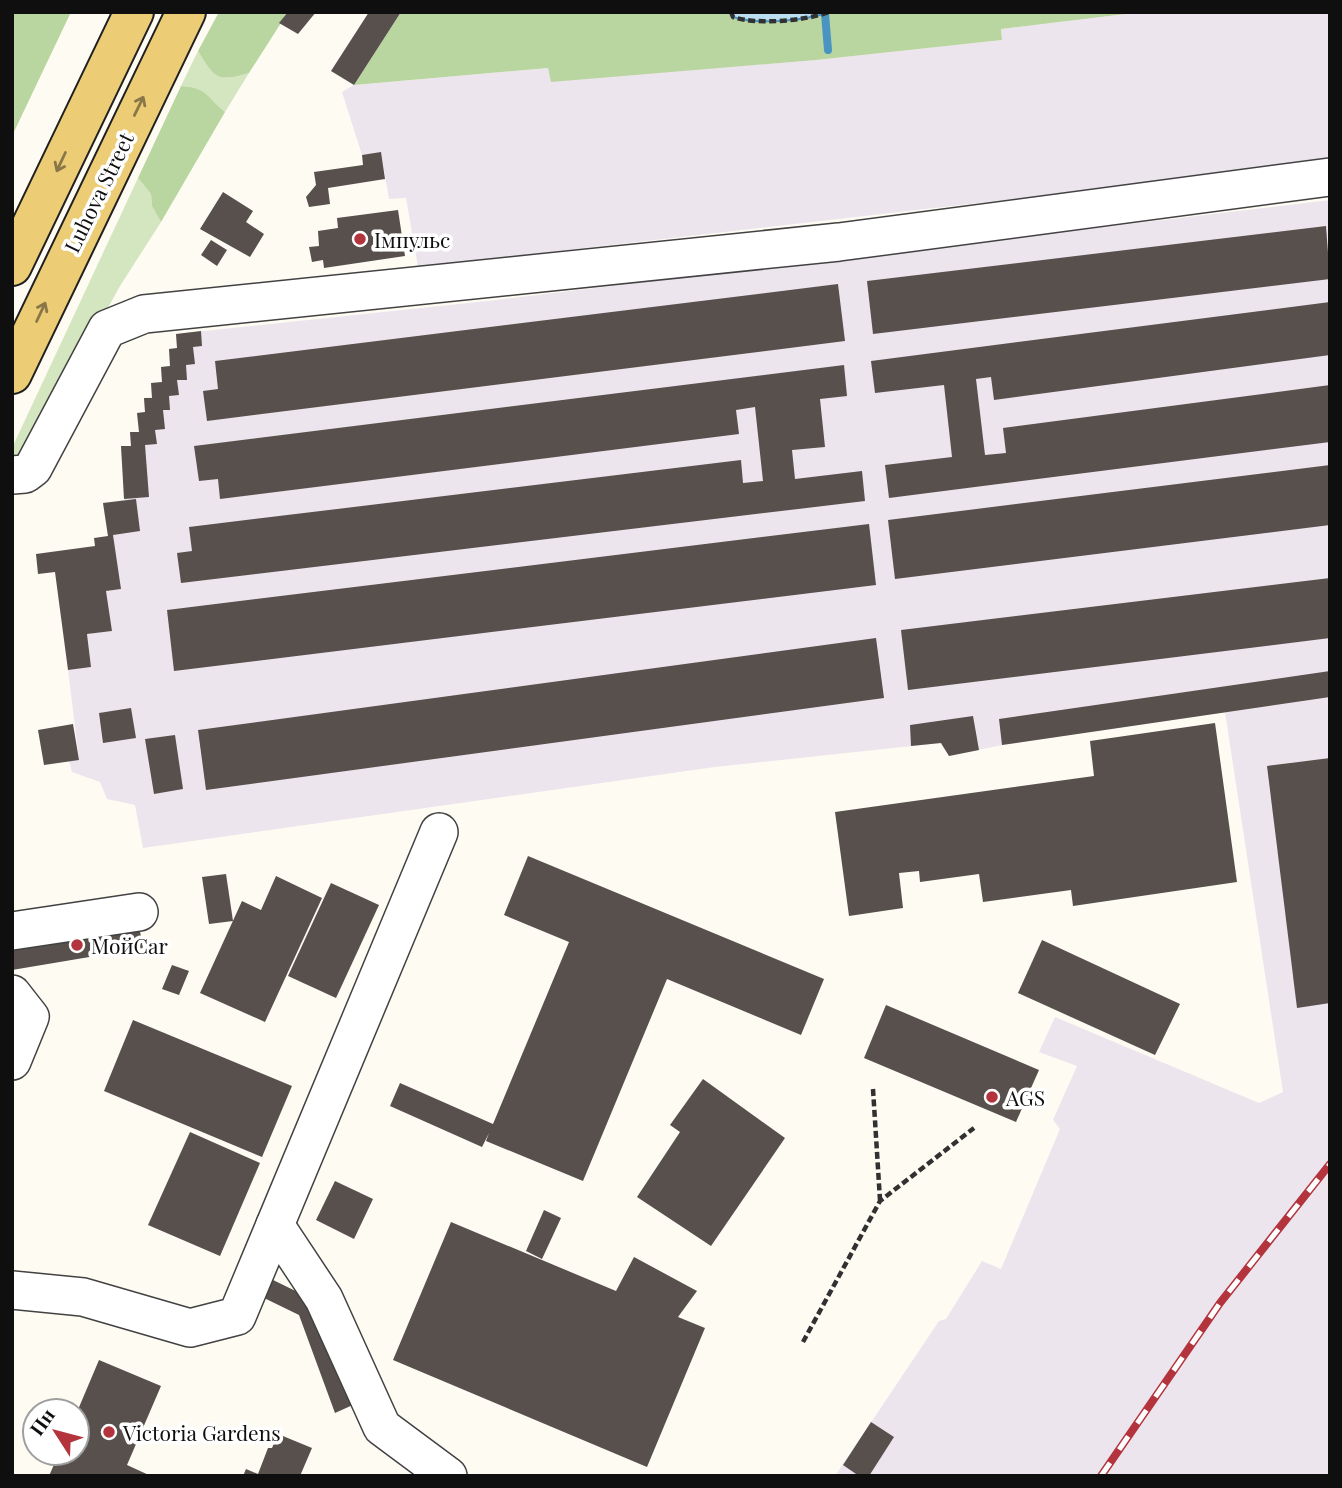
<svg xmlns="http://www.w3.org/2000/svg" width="1342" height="1488" viewBox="0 0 1342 1488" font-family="'Playfair Display',serif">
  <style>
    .industrial { fill: #ece5ed }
    .green { fill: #d4e6bf }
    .forest { fill: #b9d5a0 }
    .water { fill: #bcdef1; stroke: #4a94c1; stroke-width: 2 }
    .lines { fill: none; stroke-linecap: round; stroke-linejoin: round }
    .stream { stroke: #4a94c1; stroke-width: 8 }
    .building { fill: #57504d }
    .minor-casing { stroke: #424242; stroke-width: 40 }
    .major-casing { stroke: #202020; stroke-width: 42 }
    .path { stroke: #313131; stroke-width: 4.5; stroke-dasharray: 7 3.5; stroke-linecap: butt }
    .minor { stroke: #fff; stroke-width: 37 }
    .major { stroke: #eccc75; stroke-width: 38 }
    .rail-casing { stroke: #b3343d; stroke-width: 8 }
    .rail { stroke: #fff; stroke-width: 5; stroke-dasharray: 16; stroke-linecap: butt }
    .oneway { stroke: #897747 }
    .poi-dot { fill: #b3343d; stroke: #fff; stroke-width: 2.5 }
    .labels { text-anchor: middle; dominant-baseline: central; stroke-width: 7; stroke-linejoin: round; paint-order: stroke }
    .street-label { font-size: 21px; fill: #0f0f0f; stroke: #fff }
    .poi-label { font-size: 21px; fill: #0f0f0f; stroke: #fff; text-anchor: start }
  </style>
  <rect width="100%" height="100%" fill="#fefbf3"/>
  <g class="industrial">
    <polygon points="1142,12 1330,12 1330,163 418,267 406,198 389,199 381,153 362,155 342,92 354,85 548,68 551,81 816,60 1002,40 1001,29"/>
    <polygon points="1330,200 1330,1476 835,1476 939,1321 946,1319 982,1261 1001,1269 1060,1129 1053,1120 1077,1066 1039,1052 1055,1017 1259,1103 1283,1092 1225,712 1002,745 949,756 940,743 715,767 143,848 135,805 107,799 100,782 72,772 69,761 79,759 68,670 91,667 87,634 112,631 106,591 120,589 113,535 108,536 103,503 125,500 121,446 131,446 130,432 139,432 137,413 145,412 144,398 152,397 151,383 162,382 161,367 170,366 169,349 177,348 176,334 487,301"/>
  </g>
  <g class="green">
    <path d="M198,51C214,77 219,83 249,73L225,112C205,96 209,88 181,86Z"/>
    <polygon points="138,178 151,194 152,206 161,222 120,286 19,468 12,466 12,448"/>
  </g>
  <g class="forest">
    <polygon points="12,12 71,12 12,136"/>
    <path d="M219,12H288L249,73C217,83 214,77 198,51Z"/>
    <path d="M401,12H731L734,17C759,24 804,22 829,12H1142L1001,29L1002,40L816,60L551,82L548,68L354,85Z"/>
    <path d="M181,86C209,88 205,96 225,112L161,222L152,206L151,194L138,178Z"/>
  </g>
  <path class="water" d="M731,12H829C805,21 757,25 733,17Z"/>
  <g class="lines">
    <polyline class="stream" points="825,14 828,50"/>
  </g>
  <g class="building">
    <polygon points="288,12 316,12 298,34 279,23"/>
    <polygon points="369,12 401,12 354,85 331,71"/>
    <polygon points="381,152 385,179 328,188 330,204 309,207 306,197 316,185 314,172 363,165 362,155"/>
    <polygon points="223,192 253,211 246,222 264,234 250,257 200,229"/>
    <polygon points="398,210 405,256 324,268 323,260 312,262 309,247 319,246 318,231 338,228 337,218"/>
    <polygon points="1326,226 1330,279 873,334 867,281"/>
    <polygon points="211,240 227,250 217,266 201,255"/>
    <polygon points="838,284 845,341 207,421 203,391 218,389 215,361"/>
    <polygon points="1330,302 1330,355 994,400 991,377 976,379 985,455 1006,453 1003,428 1330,385 1330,442 889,498 885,465 952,457 944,385 875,393 871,361"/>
    <polygon points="201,331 202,346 193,347 195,364 186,365 187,380 177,380 179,395 169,396 170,410 163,410 165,429 155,430 157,444 145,445 149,497 124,499 121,446 131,446 130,432 139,432 137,413 145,412 144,398 152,398 151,383 162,382 161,367 170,366 169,349 177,348 176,334"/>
    <polygon points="844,365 847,396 820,399 825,447 792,450 795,479 862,471 865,501 181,583 177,553 192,551 189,527 741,460 743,483 763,481 755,407 736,410 739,434 220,499 218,479 199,481 194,446"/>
    <polygon points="1330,465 1330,525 895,579 888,520"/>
    <polygon points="136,499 140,531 113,535 121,589 106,591 112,631 87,634 91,667 68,670 55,572 38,574 36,554 95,546 94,538 108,536 103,503"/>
    <polygon points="869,524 876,585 174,671 167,610"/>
    <polygon points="1330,578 1330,638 908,690 901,630"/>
    <polygon points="876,638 884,698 206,790 198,730"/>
    <polygon points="1330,671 1330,697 1002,745 999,719"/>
    <polygon points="131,708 136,738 103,743 99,713"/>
    <polygon points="973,716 979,750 949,756 941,743 911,746 910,725"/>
    <polygon points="1215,723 1237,882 1073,906 1071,890 983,902 979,874 920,882 919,871 899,873 903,908 849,916 835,812 1094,776 1090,741"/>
    <polygon points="73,724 79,760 44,765 38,730"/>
    <polygon points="175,735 183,789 154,794 145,739"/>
    <polygon points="1330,758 1330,1003 1297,1008 1267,766"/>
    <polygon points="528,856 824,979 801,1035 667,979 583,1181 486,1141 489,1133 482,1147 390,1106 400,1083 493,1124 569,942 504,915"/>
    <polygon points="226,874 233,921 209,924 202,877"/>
    <polygon points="276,876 322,898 265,1022 200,993 242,901 261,910"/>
    <polygon points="331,883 379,905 336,998 288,976"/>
    <polygon points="138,920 143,948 12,970 12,942"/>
    <polygon points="1042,940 1180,1004 1155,1055 1018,993"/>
    <polygon points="172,965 189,971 179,995 162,989"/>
    <polygon points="886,1005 1039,1070 1016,1122 864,1058"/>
    <polygon points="133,1020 292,1086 262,1157 104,1091"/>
    <polygon points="703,1079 785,1138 711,1246 637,1197 680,1132 670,1125"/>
    <polygon points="190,1132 260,1163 220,1256 148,1225"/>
    <polygon points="335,1181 373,1199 354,1239 316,1220"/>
    <polygon points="544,1210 561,1218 542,1259 526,1251"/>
    <polygon points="451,1222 616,1291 634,1257 697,1291 678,1317 705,1328 647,1467 393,1360"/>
    <polygon points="271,1279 314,1300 355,1404 335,1413 299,1315 262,1297"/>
    <polygon points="99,1360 161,1386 127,1465 151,1476 49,1476 59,1453 77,1453 77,1412"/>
    <polygon points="871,1422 894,1437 869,1476 859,1476 843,1465"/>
    <polygon points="278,1434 312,1448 300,1476 243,1476 246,1469 258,1474 268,1448 272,1448"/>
  </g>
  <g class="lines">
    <defs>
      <g id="minor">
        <polyline points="12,475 25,474 33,468 107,329 144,314 839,242 1330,177"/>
        <polyline points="12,931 139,912"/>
        <polyline points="12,994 30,1017 12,1061"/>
        <polyline points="275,1225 324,1299 382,1427 448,1476"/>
        <polyline points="12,1290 83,1297 190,1328 237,1316 439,832"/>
      </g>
      <g id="major">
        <polyline points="12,266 134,12"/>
        <polyline points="12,374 186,12"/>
      </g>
    </defs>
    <use href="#minor" class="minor-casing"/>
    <use href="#major" class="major-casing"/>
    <g class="path">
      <path d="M731,12L733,17C757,25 805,21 829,12"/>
      <polyline points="873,1089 880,1200"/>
      <polyline points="803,1342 880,1201 974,1128"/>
    </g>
    <use href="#minor" class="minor"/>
    <use href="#major" class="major"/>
    <defs>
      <polyline id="rail" points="1101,1476 1220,1303 1330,1164"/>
    </defs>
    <use href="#rail" class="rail-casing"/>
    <use href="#rail" class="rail"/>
  </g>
  <defs><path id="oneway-shaft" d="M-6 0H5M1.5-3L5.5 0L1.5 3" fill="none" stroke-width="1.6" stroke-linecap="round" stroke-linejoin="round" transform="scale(1.75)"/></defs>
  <g class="oneway">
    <use href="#oneway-shaft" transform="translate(139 106) rotate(-64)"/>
    <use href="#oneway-shaft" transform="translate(61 162) rotate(115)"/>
    <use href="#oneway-shaft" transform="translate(41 312) rotate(-65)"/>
  </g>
  <g class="poi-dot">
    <circle cx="360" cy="239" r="7"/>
    <circle cx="77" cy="945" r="7"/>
    <circle cx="992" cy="1097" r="7"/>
    <circle cx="109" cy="1432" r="7"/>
  </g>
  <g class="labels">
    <g class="street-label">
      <text transform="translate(98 192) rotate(-64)">Luhova Street</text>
    </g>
    <g class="poi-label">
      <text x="374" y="239">Імпульс</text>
      <text x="91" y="945">МойCar</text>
      <text x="1006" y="1097">AGS</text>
      <text x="123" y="1432">Victoria Gardens</text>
    </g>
  </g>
  <rect width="1342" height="1488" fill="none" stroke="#0f0f0f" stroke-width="28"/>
  <g transform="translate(56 1432) rotate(306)"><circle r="33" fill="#ffffff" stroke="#9f9f9f" stroke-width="2"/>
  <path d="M0-5L12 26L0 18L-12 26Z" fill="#b3343d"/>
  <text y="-10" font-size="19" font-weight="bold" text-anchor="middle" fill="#0f0f0f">Пн</text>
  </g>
</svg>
